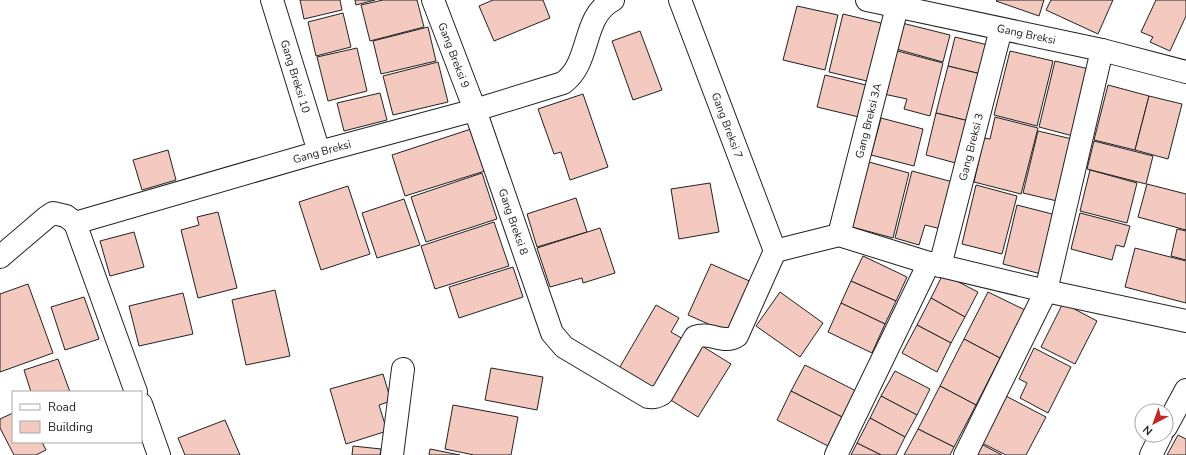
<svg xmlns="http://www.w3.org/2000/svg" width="1186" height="455" viewBox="0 0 1186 455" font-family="'Nunito Sans',sans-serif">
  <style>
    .building { fill: #f3c9c0; stroke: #222 }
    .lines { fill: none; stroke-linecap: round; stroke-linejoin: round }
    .minor-casing { stroke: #222; stroke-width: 24 }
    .minor { stroke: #fff; stroke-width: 22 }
    .labels { text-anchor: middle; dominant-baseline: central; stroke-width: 3; stroke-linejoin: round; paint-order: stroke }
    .street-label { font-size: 11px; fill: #222; stroke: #fff }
  </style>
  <rect width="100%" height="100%" fill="#fff"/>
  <g class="building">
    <polygon points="300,0 340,0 342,10 304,19"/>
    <polygon points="355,0 375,0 356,5"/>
    <polygon points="383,0 417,0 424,27 370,41 361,5"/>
    <polygon points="493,0 543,0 550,18 494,41 479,6"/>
    <polygon points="997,0 1044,0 1039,16 996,1"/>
    <polygon points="1051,0 1113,0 1098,34 1046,10"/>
    <polygon points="1156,0 1186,0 1186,16 1170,51 1150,42 1153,37 1141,32"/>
    <polygon points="797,6 838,15 825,70 783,60"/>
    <polygon points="343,13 351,47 316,56 308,22"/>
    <polygon points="843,14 885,24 871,82 829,72"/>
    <polygon points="902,23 950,35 943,62 896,49"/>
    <polygon points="428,27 436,61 381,74 373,41"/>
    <polygon points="640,31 662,90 633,100 612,41"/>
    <polygon points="955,37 992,46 985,75 948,66"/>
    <polygon points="357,48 367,91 328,101 317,57"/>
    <polygon points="890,49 943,63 930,116 904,109 907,99 879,93"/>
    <polygon points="1010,51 1053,61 1037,126 994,115"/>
    <polygon points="1055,61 1089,69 1073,136 1039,127"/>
    <polygon points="438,62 448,102 393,115 383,76"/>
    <polygon points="948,66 985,75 973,122 936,113"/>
    <polygon points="825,75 870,86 863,118 817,107"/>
    <polygon points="1108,85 1149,96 1135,150 1094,140"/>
    <polygon points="380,93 387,120 344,131 337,103"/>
    <polygon points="583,94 608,167 570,180 561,152 554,154 538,109"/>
    <polygon points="1149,96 1182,104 1168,159 1135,150"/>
    <polygon points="936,113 973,122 963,165 926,155"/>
    <polygon points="995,117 1038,128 1021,194 974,182 984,138 990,139"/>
    <polygon points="881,118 923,129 914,166 871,155"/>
    <polygon points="471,129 485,171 405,196 392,155"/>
    <polygon points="1038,131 1072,139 1057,201 1023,193"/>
    <polygon points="1094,141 1153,156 1146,184 1087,169"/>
    <polygon points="168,150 176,180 142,190 133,160"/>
    <polygon points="869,162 909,173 893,238 852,227"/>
    <polygon points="1090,170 1137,183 1127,223 1080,211"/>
    <polygon points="912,171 953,182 941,229 925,225 919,245 895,238"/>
    <polygon points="482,173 497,219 426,242 411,197"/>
    <polygon points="710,183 719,232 679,239 671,189"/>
    <polygon points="1147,184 1186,194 1186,230 1138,217"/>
    <polygon points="976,185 1017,196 1002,254 962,244"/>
    <polygon points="348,186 370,254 321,270 299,202"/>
    <polygon points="576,198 587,232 537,247 527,214"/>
    <polygon points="404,199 420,245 377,258 362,213"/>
    <polygon points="1017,205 1060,216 1045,275 1003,264"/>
    <polygon points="218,212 237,288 198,298 181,230 199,225 197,217"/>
    <polygon points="1080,213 1130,226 1124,247 1116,245 1112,260 1071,249"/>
    <polygon points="494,222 509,266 435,289 421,246"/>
    <polygon points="600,228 615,273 583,283 582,278 550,287 537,248"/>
    <polygon points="1177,229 1186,231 1186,260 1171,256"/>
    <polygon points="134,232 144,267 110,276 100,241"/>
    <polygon points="1135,248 1186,261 1186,303 1125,287"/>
    <polygon points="863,256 907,277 896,301 851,281"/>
    <polygon points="711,264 754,283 731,334 688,315"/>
    <polygon points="513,267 523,297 459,318 449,287"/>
    <polygon points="943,274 978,292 965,317 931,298"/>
    <polygon points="851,281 896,301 885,324 841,303"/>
    <polygon points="28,284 53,353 0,372 0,294"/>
    <polygon points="275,290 290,356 246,365 232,300"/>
    <polygon points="780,292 823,323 800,357 756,326"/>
    <polygon points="988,292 1025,310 1000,358 964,339"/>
    <polygon points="183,293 193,334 139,346 129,306"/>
    <polygon points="84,297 99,339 65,350 51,307"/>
    <polygon points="931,298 965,317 951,343 917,325"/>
    <polygon points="841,303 885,324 872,353 828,332"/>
    <polygon points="1063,303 1097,321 1075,364 1041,347"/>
    <polygon points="656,305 679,318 671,332 685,340 655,394 617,372"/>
    <polygon points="917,325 951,343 937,372 902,353"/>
    <polygon points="964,339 1000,358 976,405 940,386"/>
    <polygon points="702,346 731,364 698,417 669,399"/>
    <polygon points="1034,348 1071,367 1048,413 1020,398 1027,383 1019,379"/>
    <polygon points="58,359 70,392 31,392 24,370"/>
    <polygon points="805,365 856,391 842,417 791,391"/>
    <polygon points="491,368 543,377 537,410 485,400"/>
    <polygon points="895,371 930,389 917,415 881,396"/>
    <polygon points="383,374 391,401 379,405 387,431 346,444 330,389"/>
    <polygon points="940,386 976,405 954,447 918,429"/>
    <polygon points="791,391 842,417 828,446 777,420"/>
    <polygon points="1004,395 1046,417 1026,455 1006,455 980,442"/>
    <polygon points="881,396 917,415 905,437 870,418"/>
    <polygon points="453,405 518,417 511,455 474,455 445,449"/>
    <polygon points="13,413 13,442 42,442 46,450 36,455 14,455 0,428 0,419"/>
    <polygon points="870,418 905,437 896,455 881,455 857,443"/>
    <polygon points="225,420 240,455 185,455 178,438"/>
    <polygon points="918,429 954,447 950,455 904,455"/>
    <polygon points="1178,435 1186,439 1186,455 1167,455"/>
    <polygon points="857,443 881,455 851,455"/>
    <polygon points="981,444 1002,455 975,455"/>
    <polygon points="353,446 381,449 380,455 352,455"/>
    <polygon points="430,449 460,455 429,455"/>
  </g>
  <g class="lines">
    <defs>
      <g id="minor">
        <path id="s1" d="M272,0L319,152"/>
        <path id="s2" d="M433,0L475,110L552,333L564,347L648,397C654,398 657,397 662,394L695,337C710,331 724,345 737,336L775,251"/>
        <path id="s3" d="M680,0L775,251"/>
        <path id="s4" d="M867,0L1102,50L1186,72"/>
        <path id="s5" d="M75,223L319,152L475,110L563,83C592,62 581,17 613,0"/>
        <polyline points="75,223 136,392"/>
        <path id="s6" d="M839,235L897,7"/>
        <polyline points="775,251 839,235 929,263 1046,291 1186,321"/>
        <polyline points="0,257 47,217 53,213 66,216 75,223"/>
        <path id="s7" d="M940,266L1001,29"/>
        <polyline points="141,404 159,455"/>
        <polyline points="1166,427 1186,390"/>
        <polyline points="392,455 403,369"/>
        <polyline points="836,455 929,263"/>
        <polyline points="965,455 1046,291 1102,50"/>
        <polyline points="1151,455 1161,435"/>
      </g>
    </defs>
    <use href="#minor" class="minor-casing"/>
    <use href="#minor" class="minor"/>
  </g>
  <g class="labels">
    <g class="street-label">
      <text stroke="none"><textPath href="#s4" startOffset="163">Gang Breksi</textPath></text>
      <text stroke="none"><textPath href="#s2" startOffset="59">Gang Breksi 9</textPath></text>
      <text stroke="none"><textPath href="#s1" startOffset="80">Gang Breksi 10</textPath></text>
      <text stroke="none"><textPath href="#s6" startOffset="118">Gang Breksi 3A</textPath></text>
      <text stroke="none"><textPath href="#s3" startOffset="134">Gang Breksi 7</textPath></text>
      <text stroke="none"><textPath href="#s7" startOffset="123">Gang Breksi 3</textPath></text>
      <text stroke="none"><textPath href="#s5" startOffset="257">Gang Breksi</textPath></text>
      <text stroke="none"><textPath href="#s2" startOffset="236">Gang Breksi 8</textPath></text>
    </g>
  </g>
  <rect x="12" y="391" width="130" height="52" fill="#ffffff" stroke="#a7a7a7"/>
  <rect x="20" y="404" width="20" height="6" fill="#ffffff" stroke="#a7a7a7"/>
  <text x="48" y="411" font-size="12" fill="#222222">Road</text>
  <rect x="20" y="421" width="20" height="12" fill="#f3c9c0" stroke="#a7a7a7"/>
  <text x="48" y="431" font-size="12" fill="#222222">Building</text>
  <g transform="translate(1154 423) rotate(221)"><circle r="19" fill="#ffffff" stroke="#a7a7a7"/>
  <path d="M0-3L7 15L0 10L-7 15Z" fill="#c62828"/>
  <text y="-6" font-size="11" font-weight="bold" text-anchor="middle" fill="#222222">N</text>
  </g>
</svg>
